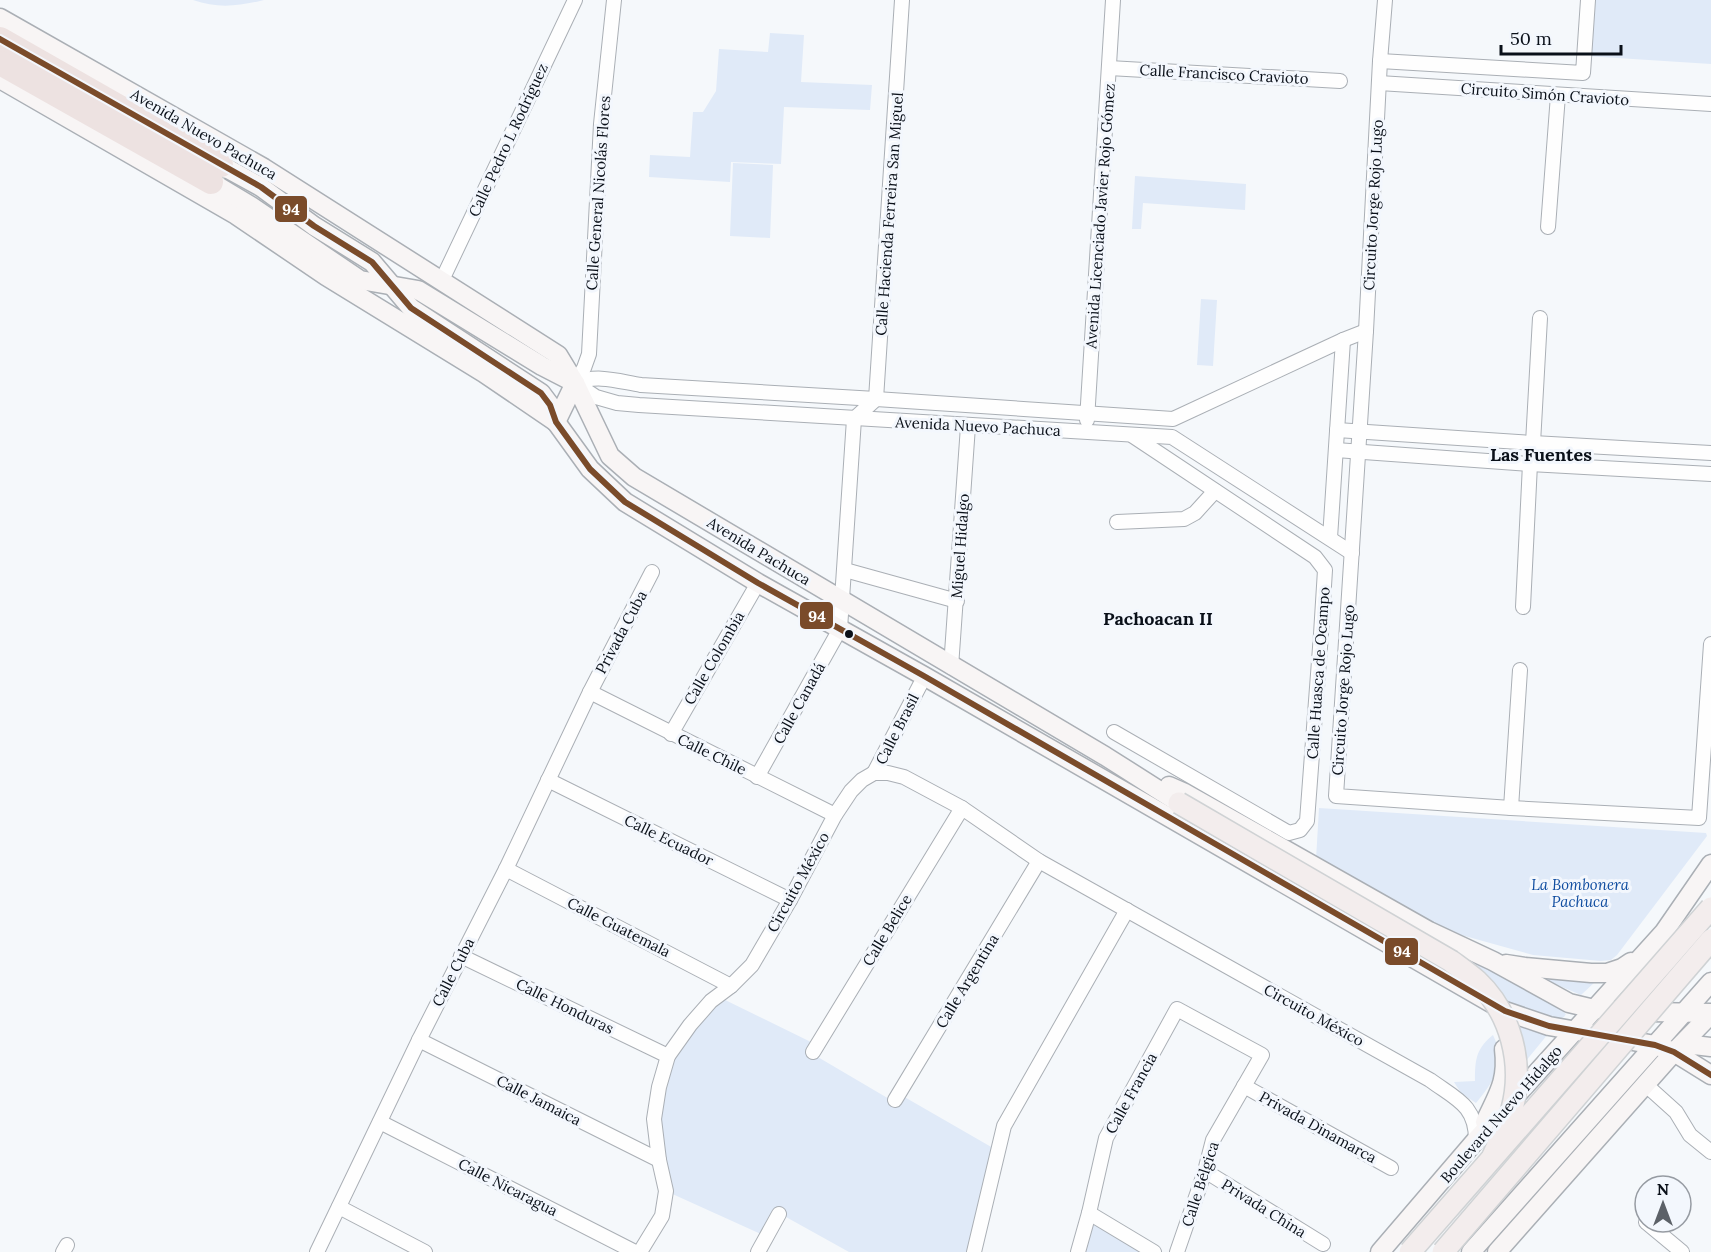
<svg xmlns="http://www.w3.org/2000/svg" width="1711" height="1252" viewBox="0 0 1711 1252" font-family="Lora,serif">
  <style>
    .green { fill: #e0eaf8 }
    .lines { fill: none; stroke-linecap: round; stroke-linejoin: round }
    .street-casing { stroke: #aaafb5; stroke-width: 16 }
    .secondary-casing { stroke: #aaafb5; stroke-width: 21 }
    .highway-casing { stroke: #cfd2d4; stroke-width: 27 }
    .street { stroke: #fefefe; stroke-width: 14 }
    .secondary { stroke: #f8f5f5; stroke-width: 18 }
    .highway { stroke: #ede2e1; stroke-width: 24 }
    .primary-bridge-casing { stroke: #cfd2d4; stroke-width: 24; stroke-linecap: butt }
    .primary-bridge { stroke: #f3eded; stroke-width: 21 }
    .bus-1-casing { stroke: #f3f7fd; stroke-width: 10 }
    .bus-1 { stroke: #7a4b2a; stroke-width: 6 }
    .bus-dot { fill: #0a1019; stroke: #f3f7fd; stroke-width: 2 }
    .labels { text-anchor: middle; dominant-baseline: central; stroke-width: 6; stroke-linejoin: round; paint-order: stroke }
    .street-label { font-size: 15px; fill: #0a1019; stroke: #f3f7fd }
    .park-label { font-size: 15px; font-style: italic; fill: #104da0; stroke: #f3f7fd }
    .quarter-label { font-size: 18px; font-weight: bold; fill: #0a1019; stroke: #f3f7fd }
    .line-badge { stroke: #f3f7fd; stroke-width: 2 }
    .badge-label { font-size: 16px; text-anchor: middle; font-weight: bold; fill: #fff }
  </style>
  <rect width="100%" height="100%" fill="#f5f8fb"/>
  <g class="green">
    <path d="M193,0H264C239,6 218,9 193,0Z"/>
    <polygon points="1589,0 1711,0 1711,64 1586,56"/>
    <polygon points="770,33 804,35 801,82 872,85 870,110 784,107 781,164 731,162 730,182 649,177 650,155 690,157 693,112 703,112 716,91 719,49 768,52"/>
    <polygon points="733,163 773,165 770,238 730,236"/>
    <polygon points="1135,176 1246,184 1245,210 1143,203 1141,229 1132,229"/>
    <polygon points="1201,299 1217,300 1213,366 1197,365"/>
    <polygon points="1319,808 1706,833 1707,836 1617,955 1611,960 1601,961 1533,955 1436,928 1316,860"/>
    <polygon points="1452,947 1561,1010 1566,1014 1564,1017 1559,1019 1510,1004 1444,961"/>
    <polygon points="1541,978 1596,981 1581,995"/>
    <polygon points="719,997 815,1044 811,1053 896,1103 901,1095 993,1148 974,1252 849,1252 777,1212 763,1235 668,1192 656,1119 670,1056"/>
    <polygon points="1503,1019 1522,1028 1548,1034 1521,1067"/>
    <path d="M1493,1035C1507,1063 1494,1081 1476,1103L1461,1093L1454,1082L1475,1081C1475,1059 1476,1049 1493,1035Z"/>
    <polygon points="1089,1213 1154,1252 1078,1252"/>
  </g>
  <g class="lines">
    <defs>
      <g id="street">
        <polyline points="1385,0 1380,61 1366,331 1336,796 1511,808 1699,818 1711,644"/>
        <polyline points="1380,61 1583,73 1588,0"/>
        <polyline points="1109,68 1340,81"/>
        <polyline points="1379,83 1711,104"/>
        <polyline points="1548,227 1558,95"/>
        <polyline points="442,280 575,0"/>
        <polyline points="575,383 596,397 617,403 639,405 1172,437 1352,553"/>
        <path d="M575,383C598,374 617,381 641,385L876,399L1173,419L1343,340L1366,331"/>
        <polyline points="575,383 584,368 589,354 601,124 614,0"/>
        <polyline points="854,419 876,399 902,0"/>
        <polyline points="1087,420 1113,0"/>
        <polyline points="1337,430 1533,443 1711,453"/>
        <polyline points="1533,443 1540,318"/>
        <polyline points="1336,450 1530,464 1711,474"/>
        <polyline points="1117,522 1184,519 1195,513 1215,491"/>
        <polyline points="1330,538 1343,340"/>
        <polyline points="845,570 957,601"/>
        <polyline points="1523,607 1530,464"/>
        <polyline points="951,667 968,426"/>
        <polyline points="590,692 835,815"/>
        <polyline points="1114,732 1289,833 1300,830 1307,821 1321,634 1325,570 1315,557 1133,436"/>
        <polyline points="671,734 758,583"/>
        <polyline points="874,773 920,685"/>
        <polyline points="757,777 840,629 854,419"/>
        <polyline points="548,780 790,900"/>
        <polyline points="1511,808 1520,670"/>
        <polyline points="506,869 731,986"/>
        <polyline points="461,956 668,1056"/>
        <polyline points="419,1040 659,1160"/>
        <polyline points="813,1052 962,808"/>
        <polyline points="1646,1085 1676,1112 1690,1135 1711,1152"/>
        <polyline points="1244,1086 1391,1168"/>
        <polyline points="895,1100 1039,861"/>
        <polyline points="380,1122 635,1252"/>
        <polyline points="1205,1171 1323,1244"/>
        <polyline points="339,1207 425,1252"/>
        <polyline points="1089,1213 1154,1252"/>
        <polyline points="1646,1222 1682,1252"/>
        <polyline points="63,1252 67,1245"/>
        <polyline points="317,1252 419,1040 506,869 590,692 652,572"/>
        <path d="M640,1252L662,1216L666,1191L659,1160L654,1119L659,1087L668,1056L690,1025L711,1001L731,986L752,965L790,900L835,815L851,791L862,780L874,773H888L904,777L962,808L1039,861L1430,1080C1456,1099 1476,1105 1476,1140"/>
        <polyline points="758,1252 779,1214"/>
        <polyline points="974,1252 1004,1126 1127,910"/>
        <polyline points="1078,1252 1089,1213 1106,1138 1177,1009 1262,1055 1213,1140 1205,1171 1177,1252"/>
      </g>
      <g id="secondary">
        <polyline points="0,18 264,168 558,355 575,383 610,456 634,477 1105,756 1179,803"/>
        <polyline points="0,79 236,215 326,276 484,373 556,422"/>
        <polyline points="221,165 261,187 314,226 372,262 411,308 541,393 550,405 556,422 590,469 625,502 758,583 924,676 1505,1011 1549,1026 1655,1045 1674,1052 1711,1075"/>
        <polyline points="211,182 251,206 360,280 418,290 542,366 575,383"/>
        <polyline points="556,422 575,383"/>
        <polyline points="1169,786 1185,793 1429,931 1493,961 1569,1003 1594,1009 1648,1012 1711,1013"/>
        <polyline points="1506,964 1525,967 1591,973 1607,973 1622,968 1631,962"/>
        <polyline points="1676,1052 1694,1045 1711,1047"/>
        <path d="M1485,1122C1498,1094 1508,1081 1504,1049"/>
        <polyline points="1380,1252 1476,1140 1664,932 1711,864"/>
        <polyline points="1471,1252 1711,982"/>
        <polyline points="1497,1252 1674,1052 1711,1014"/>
      </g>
      <g id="highway">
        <polyline points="0,39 221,165"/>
        <polyline points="0,63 211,182"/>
      </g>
    </defs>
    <use href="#street" class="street-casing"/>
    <use href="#secondary" class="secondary-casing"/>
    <use href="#highway" class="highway-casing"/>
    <use href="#street" class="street"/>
    <use href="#secondary" class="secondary"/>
    <use href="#highway" class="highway"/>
    <defs>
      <g id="primary-bridge">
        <path d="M1179,803L1451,961C1459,967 1469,974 1477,981C1511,1013 1524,1064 1512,1109C1508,1125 1500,1140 1493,1156"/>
        <polyline points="1410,1252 1711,908"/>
        <polyline points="1443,1252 1711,940"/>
      </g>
    </defs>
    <use href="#primary-bridge" class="primary-bridge-casing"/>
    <use href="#primary-bridge" class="primary-bridge"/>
    <defs>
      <polyline id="bus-1" points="0,39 261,187 314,226 372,262 411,308 541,393 550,405 556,422 590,469 625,502 758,583 924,676 1505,1011 1549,1026 1655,1045 1674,1052 1711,1075"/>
    </defs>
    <use href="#bus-1" class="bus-1-casing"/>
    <use href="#bus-1" class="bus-1"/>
  </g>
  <circle class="bus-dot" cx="849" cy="634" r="5"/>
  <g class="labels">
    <g class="street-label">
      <text transform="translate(1224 74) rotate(3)">Calle Francisco Cravioto</text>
      <text transform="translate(1545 94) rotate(4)">Circuito Simón Cravioto</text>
      <text transform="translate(204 134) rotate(30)">Avenida Nuevo Pachuca</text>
      <text transform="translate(508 140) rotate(-65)">Calle Pedro L Rodríguez</text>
      <text transform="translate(598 193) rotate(-86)">Calle General Nicolás Flores</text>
      <text transform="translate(1373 205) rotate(-87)">Circuito Jorge Rojo Lugo</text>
      <text transform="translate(889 214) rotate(-86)">Calle Hacienda Ferreira San Miguel</text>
      <text transform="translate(1100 216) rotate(-86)">Avenida Licenciado Javier Rojo Gómez</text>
      <text transform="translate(978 426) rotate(3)">Avenida Nuevo Pachuca</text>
      <text transform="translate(960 546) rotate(-86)">Miguel Hidalgo</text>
      <text transform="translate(759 551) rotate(31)">Avenida Pachuca</text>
      <text transform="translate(621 632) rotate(-62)">Privada Cuba</text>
      <text transform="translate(714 658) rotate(-60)">Calle Colombia</text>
      <text transform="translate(1318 673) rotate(-86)">Calle Huasca de Ocampo</text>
      <text transform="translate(1343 690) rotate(-86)">Circuito Jorge Rojo Lugo</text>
      <text transform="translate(799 703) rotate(-61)">Calle Canadá</text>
      <text transform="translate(897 729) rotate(-63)">Calle Brasil</text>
      <text transform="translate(712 754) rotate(26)">Calle Chile</text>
      <text transform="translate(669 840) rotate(26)">Calle Ecuador</text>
      <text transform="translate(798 882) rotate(-61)">Circuito México</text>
      <text transform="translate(619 927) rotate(27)">Calle Guatemala</text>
      <text transform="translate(887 930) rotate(-59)">Calle Belice</text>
      <text transform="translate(453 972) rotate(-63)">Calle Cuba</text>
      <text transform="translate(967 981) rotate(-59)">Calle Argentina</text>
      <text transform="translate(565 1006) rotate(26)">Calle Honduras</text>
      <text transform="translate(1314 1015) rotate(29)">Circuito México</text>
      <text transform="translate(1131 1093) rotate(-61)">Calle Francia</text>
      <text transform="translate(539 1100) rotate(27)">Calle Jamaica</text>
      <text transform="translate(1501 1114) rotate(-49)">Boulevard Nuevo Hidalgo</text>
      <text transform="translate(1318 1127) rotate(29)">Privada Dinamarca</text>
      <text transform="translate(1200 1184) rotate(-72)">Calle Bélgica</text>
      <text transform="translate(508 1187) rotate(27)">Calle Nicaragua</text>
      <text transform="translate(1264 1208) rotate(32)">Privada China</text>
    </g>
    <g class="park-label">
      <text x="1580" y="884">La Bombonera<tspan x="1580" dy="17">Pachuca</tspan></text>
    </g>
    <g class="quarter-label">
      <text x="1541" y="454">Las Fuentes</text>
      <text x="1158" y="618">Pachoacan II</text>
    </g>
  </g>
  <g class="line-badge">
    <rect x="274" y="195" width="34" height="28" rx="6" fill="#7a4b2a"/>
    <rect x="799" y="601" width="35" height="29" rx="6" fill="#7a4b2a"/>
    <rect x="1384" y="937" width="35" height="29" rx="6" fill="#7a4b2a"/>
  </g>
  <g class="badge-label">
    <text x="291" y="215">94</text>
    <text x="817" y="622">94</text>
    <text x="1402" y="957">94</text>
  </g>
  <g transform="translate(1663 1204)"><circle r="28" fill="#f3f7fd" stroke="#969ba2" stroke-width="1.5"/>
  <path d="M0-4.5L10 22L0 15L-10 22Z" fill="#5c6168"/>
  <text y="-9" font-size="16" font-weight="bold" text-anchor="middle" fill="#0a1019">N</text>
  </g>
  <path d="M1501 45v9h120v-9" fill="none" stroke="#0a1019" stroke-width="3"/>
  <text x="1510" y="45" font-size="18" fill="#0a1019" stroke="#f3f7fd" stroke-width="4.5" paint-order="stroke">50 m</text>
</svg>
